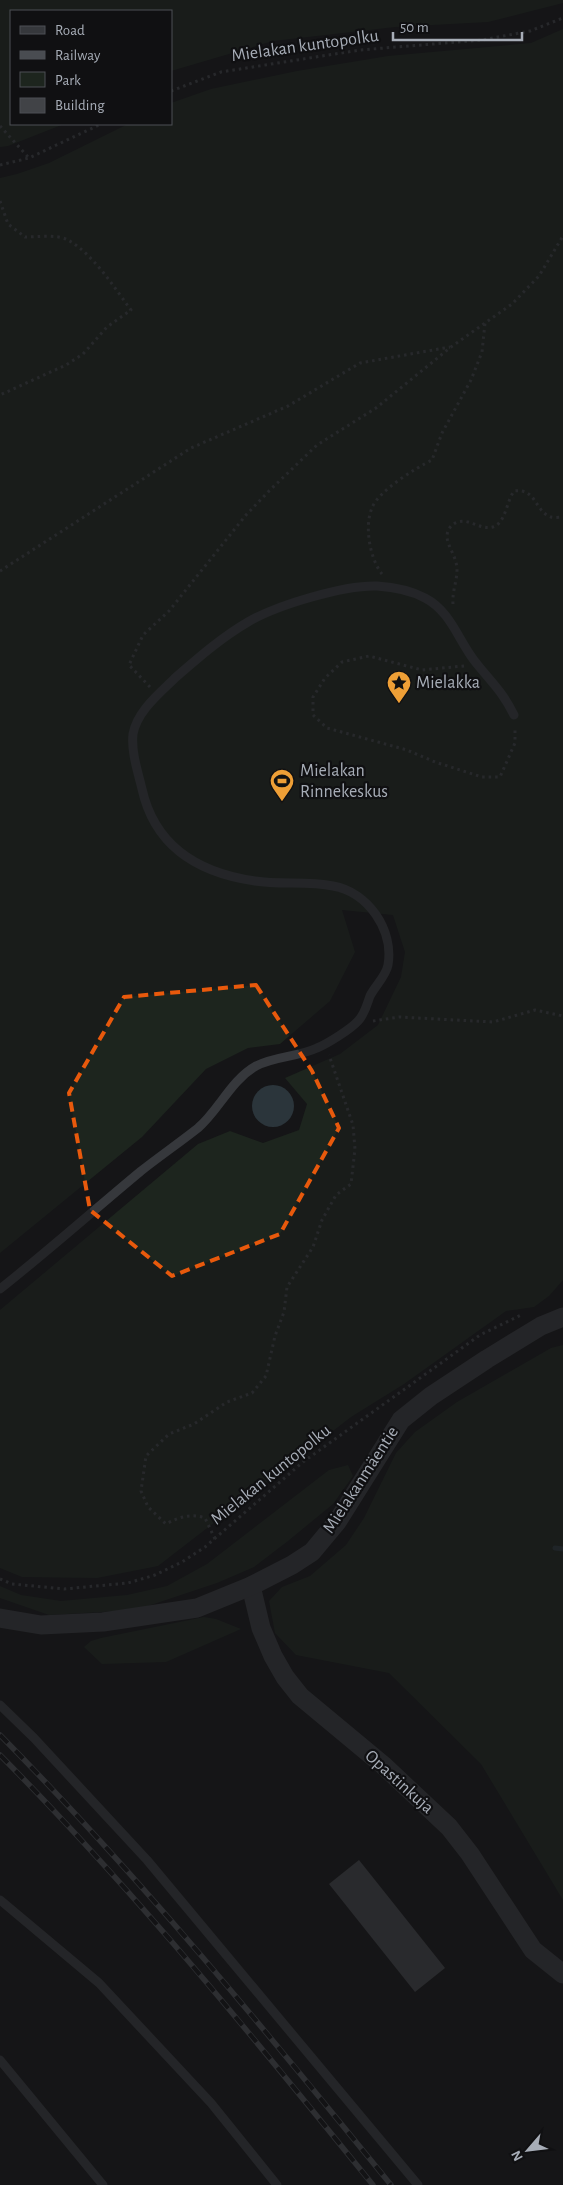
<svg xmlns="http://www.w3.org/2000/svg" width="563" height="2185" viewBox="0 0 563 2185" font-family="'Alegreya Sans',sans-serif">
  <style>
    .green { fill: #1d251e }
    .water { fill: #2b353b }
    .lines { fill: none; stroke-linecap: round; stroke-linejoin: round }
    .stream { stroke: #2b353b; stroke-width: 5 }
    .building { fill: #414347 }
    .path { stroke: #3c3f43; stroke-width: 3; stroke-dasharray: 2.5 4; stroke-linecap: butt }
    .lane { stroke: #36383c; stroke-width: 9 }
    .street { stroke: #36383c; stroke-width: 19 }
    .rail-casing { stroke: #494c51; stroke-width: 5.5 }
    .rail { stroke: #101012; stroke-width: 4; stroke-dasharray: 11; stroke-linecap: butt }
    .marked { fill: none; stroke: #e8590c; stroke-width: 4; stroke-dasharray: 10 6; stroke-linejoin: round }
    .labels { text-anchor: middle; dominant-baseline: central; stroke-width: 4.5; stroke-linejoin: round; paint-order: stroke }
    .street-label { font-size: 18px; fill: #a7adb7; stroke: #101012 }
    .poi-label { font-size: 18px; fill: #a7adb7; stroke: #101012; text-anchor: start }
  </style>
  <rect width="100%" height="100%" fill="#151517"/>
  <g class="green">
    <polygon points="0,0 563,0 563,3 488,22 395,27 273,41 171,71 171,11 11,11 11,124 64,124 8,146 0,147"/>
    <polygon points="563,29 563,1280 549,1296 534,1307 506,1311 404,1384 351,1417 158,1566 97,1578 22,1577 0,1568 0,1310 198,1144 230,1131 263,1143 299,1130 307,1104 285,1078 340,1054 378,1025 401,977 405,952 393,915 342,910 355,952 330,1001 280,1044 248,1048 206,1069 142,1137 0,1253 0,178 17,174 49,163 128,124 171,124 171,103 211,89 297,71 388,56 531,43"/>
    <polygon points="563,1345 563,1900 481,1764 389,1673 296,1655 275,1633 269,1601 282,1587 310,1576 346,1545 364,1518 396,1453 415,1432 457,1402 551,1348"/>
    <polygon points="348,1465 353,1476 333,1504 288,1541 254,1567 217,1583 136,1610 49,1615 0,1598 0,1586 21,1595 61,1601 127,1595 167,1586 207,1564 329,1470"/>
    <polygon points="204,1617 216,1619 241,1629 166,1662 102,1664 84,1647 91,1641 101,1638"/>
  </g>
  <circle class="water" cx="273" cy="1106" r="21"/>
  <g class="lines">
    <polyline class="stream" points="555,1548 563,1549"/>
  </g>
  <polygon class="building" points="359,1860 445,1968 415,1992 329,1884"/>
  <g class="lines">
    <g class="path">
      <polyline points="171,91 221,72 360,50 482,40 530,31 563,18"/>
      <polyline points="0,126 29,158"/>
      <polyline points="0,165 29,158 101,124"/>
      <path d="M0,201L8,224L25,237C37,237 57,234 68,240C93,254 114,287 131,310L107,327L83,354L66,365L0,395"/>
      <polyline points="0,571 191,448 288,406 360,363 450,347"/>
      <path d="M382,574C370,559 364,526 372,508C378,491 416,468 432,460L442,433L471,380L482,352L485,323"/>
      <path d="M453,604C452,592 457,581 457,570C457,557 448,548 447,537C447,525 458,519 468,522C478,525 488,531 497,525C506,518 507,501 514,491C537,488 534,511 551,517C554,518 560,517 563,517"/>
      <polyline points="464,666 422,670 369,656 342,662 325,678 313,697 313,715 327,728 407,750 435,762 482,777 500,777 515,743 515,727"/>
      <polyline points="150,687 129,665 143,635 169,611 246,515 269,491 317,445 376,408 451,347 512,304 539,276 563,236"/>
      <polyline points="373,1021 399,1017 493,1022 535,1010 563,1016"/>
      <path d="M215,1539L205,1518C191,1513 179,1517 166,1524L148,1507L141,1491L146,1456L169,1434L194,1424L227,1402L252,1393L266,1376L275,1336L284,1312L287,1287L313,1247L322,1220L336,1195L351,1184L355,1149L353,1125L329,1055"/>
      <polyline points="0,1579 12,1584 64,1589 128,1583 155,1575 182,1562 205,1547 303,1462 480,1335 523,1314"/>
    </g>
    <g class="lane">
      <path d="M0,1289C48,1251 94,1210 141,1171C160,1156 179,1143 198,1128C219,1110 231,1080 256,1066C275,1056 298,1057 317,1048C327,1044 351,1029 358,1021C365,1014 367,1004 370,996C375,986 386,976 388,965C394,930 368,892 333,886C307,881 280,885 255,881C199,873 155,847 142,789C138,772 131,752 133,734C137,711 160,693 175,678C198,658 222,637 248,622C277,605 344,585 377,586C392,587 412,591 425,598C452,612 459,643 477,664C493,684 502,691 514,715"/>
      <polyline points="0,1705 34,1738 147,1860 418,2185"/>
      <polyline points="0,1900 99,1983 211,2103 277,2185"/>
      <polyline points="0,2060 103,2185"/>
    </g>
    <g class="street">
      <polyline points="251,1586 261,1628 273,1656 285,1677 300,1696 383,1765 449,1827 470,1854 533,1950 563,1974"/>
      <polyline points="0,1618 41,1625 103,1622 197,1608 251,1586 292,1565 312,1552 337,1522 401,1420 431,1396 487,1359 541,1326 563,1317"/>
    </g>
    <defs>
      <g id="rail">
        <path d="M0,1735C140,1877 266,2031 391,2185"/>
        <path d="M0,1755C134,1890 254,2038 373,2185"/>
      </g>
    </defs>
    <use href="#rail" class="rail-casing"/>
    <use href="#rail" class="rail"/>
  </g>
  <path d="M0 0H563V2185H0ZM256,985L312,1071L339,1128L280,1234L172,1276L90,1210L69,1093L124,997Z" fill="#151517" fill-opacity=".55" fill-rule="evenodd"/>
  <path class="marked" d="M256,985L312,1071L339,1128L280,1234L172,1276L90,1210L69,1093L124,997Z"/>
  <defs>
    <symbol id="sight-pin" viewBox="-11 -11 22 30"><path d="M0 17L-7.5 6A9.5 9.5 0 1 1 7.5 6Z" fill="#ee9f36" stroke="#101012"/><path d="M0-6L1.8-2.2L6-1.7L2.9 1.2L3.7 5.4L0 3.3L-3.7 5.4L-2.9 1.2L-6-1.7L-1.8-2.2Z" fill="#111"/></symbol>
    <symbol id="stadium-pin" viewBox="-11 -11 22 30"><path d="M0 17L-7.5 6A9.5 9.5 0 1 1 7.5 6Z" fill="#ee9f36" stroke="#101012"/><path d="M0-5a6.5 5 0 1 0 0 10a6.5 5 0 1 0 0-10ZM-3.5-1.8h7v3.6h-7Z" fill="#111"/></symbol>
  </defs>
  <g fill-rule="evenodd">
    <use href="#sight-pin" x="385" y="669" width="28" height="38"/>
    <use href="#stadium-pin" x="268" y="767" width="28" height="38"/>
  </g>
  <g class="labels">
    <g class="street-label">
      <text transform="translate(305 46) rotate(-8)">Mielakan kuntopolku</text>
      <text transform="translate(271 1475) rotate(-39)">Mielakan kuntopolku</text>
      <text transform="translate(361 1480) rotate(-57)">Mielakanmäentie</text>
      <text transform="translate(399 1782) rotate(42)">Opastinkuja</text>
    </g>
    <g class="poi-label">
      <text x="416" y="683">Mielakka</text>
      <text x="300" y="771">Mielakan<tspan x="300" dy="21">Rinnekeskus</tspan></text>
    </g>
  </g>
  <rect x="10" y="10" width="162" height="115" fill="#101012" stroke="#4c4f54"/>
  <rect x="20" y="26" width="25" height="8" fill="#36383c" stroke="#4c4f54"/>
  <text x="55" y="35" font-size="15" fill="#a7adb7">Road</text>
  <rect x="20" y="51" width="25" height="8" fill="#494c51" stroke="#4c4f54"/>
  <text x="55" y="60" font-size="15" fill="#a7adb7">Railway</text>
  <rect x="20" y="72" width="25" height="15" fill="#1d251e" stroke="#4c4f54"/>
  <text x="55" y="85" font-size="15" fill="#a7adb7">Park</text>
  <rect x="20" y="98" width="25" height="15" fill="#414347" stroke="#4c4f54"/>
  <text x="55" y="110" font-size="15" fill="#a7adb7">Building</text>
  <g transform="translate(528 2150) rotate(242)" stroke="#101012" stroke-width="4" paint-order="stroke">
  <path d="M0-4L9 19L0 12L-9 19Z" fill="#a7adb7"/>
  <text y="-8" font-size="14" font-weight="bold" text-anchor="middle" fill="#a7adb7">N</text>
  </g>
  <path d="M393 32v8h129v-8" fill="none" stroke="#a7adb7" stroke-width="2.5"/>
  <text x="400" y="32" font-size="15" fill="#a7adb7" stroke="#101012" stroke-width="4" paint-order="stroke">50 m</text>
</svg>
